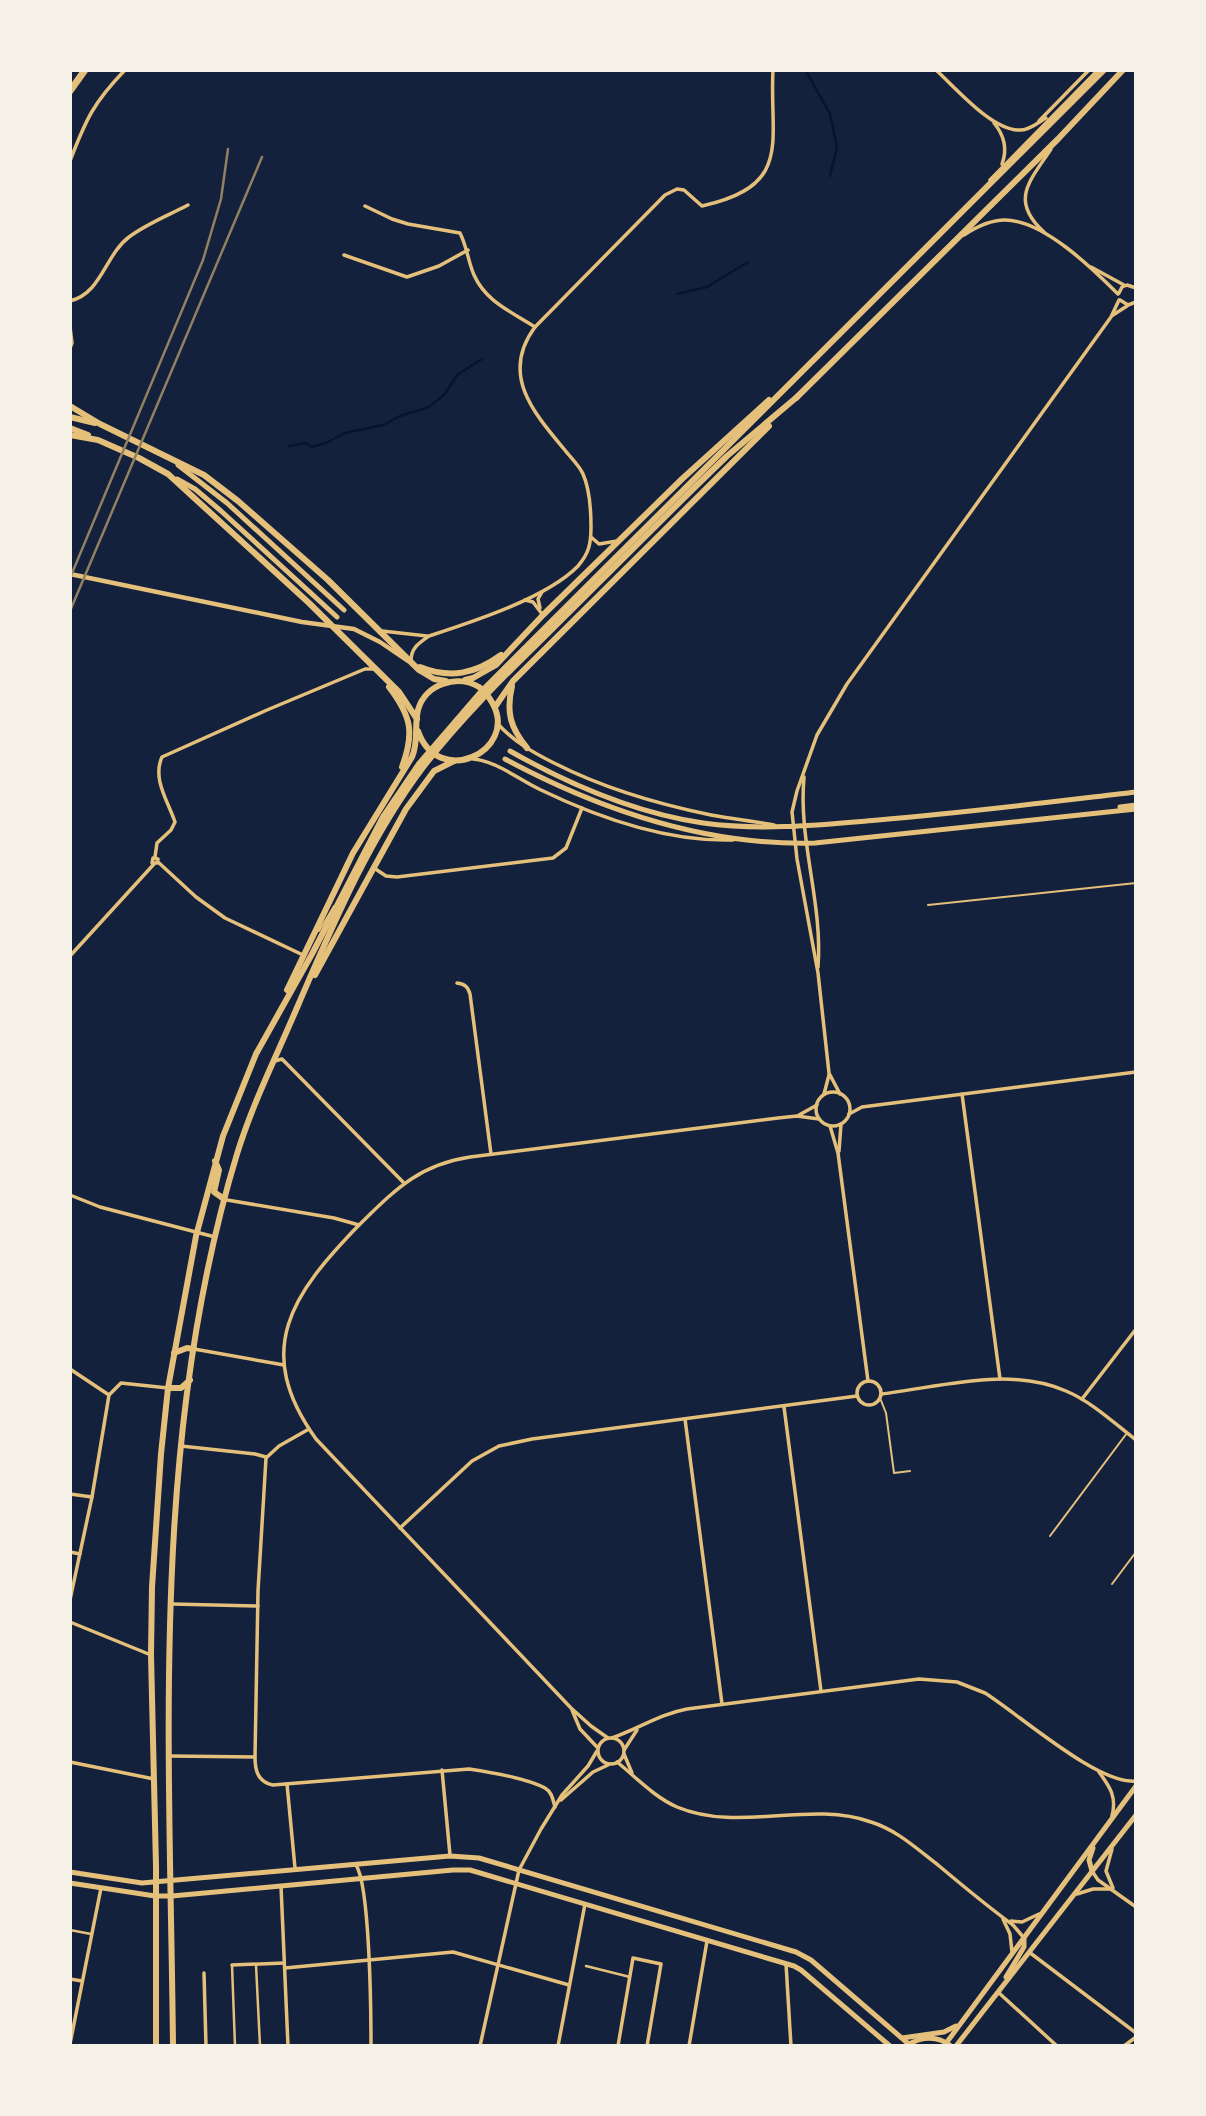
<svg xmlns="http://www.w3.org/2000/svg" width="1206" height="2116" viewBox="0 0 1206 2116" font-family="Arial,sans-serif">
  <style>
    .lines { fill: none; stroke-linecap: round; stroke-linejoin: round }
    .stream { stroke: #0b132b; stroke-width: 2.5 }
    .service { stroke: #e5c07b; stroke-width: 2 }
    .pedestrian { stroke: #e5c07b; stroke-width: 2.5 }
    .minor { stroke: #e5c07b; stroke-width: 3.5 }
    .tertiary { stroke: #e5c07b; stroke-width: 4.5 }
    .secondary { stroke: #e5c07b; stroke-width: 5 }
    .primary { stroke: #e5c07b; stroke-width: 6 }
    .motorway { stroke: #e5c07b; stroke-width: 7 }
    .rail { stroke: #918062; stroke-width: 2.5 }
  </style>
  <rect width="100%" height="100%" fill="#14213d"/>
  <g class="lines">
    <g class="stream">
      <polyline points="806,71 830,114 837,147 830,176"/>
      <polyline points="677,294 707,287 748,262"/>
      <polyline points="289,446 306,443 312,447 328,442 345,433 383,425 400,416 429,407 444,395 457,375 482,359"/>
    </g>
    <g class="service">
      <polyline points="928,905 1136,883"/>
      <polyline points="319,931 334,906"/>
      <polyline points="880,1398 886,1413 894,1473 910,1471"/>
      <polyline points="1050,1536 1127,1433"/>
      <polyline points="1112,1584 1136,1552"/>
    </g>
    <g class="pedestrian">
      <polyline points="70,1930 91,1934"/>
      <polyline points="232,1965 235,2046"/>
      <polyline points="256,1965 260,2046"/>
      <polyline points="586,1966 630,1977"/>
    </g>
    <g class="minor">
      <path d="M936,70C956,88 993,132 1021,130C1030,130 1039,122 1046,118"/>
      <polyline points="1039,121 1089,70"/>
      <path d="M994,123C1004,135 1008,148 1002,164"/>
      <path d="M70,161C86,119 94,102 125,70"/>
      <polyline points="990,180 1098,70"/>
      <path d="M365,206L392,219L408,224L460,233C467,247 468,261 474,275C486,302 512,312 535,327"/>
      <path d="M1044,232C1009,200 1030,181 1051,149"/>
      <path d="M964,235C976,227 989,220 1005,220C1043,220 1092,268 1118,294"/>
      <polyline points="344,255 407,277 439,266 468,250"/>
      <polyline points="1091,267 1124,285"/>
      <polyline points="1119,293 1122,287 1127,285 1136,288"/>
      <polyline points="1120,300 1128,305 1136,302"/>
      <path d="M70,301C102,293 105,255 129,237C146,224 169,215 188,205"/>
      <polyline points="1113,315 1127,306"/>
      <polyline points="70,327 72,343 70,348"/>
      <polyline points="591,537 599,544 617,541"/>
      <polyline points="525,600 533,602 542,614"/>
      <polyline points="540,608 538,599 542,592"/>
      <polyline points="382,631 427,636"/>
      <path d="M411,661C411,648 419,643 429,636C472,622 547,598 578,566C589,553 591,544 591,527C591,510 590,490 583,474C579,465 570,457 564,449C533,412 500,374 535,327L665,195L677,189L684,190L702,206C794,186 769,141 773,70"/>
      <path d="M497,723C513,741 532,752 554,763C603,788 657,804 711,815C732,819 753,821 774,825"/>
      <path d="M473,759C497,761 519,780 541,790C599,818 668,842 733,840"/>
      <path d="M804,777C798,841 823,903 818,967"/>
      <path d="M155,857L157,843L171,830L175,822C168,801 152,779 162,757L267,710L365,669H373"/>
      <polygon points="153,858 158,859 157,863 152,863"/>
      <polyline points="158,862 196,897 225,918 303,955"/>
      <polyline points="374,868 386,876 397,877 553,858 566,848 582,808"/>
      <polyline points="70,956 154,864"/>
      <path d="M457,983C465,984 468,987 470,994L491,1154"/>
      <polyline points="275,1061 282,1059 403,1182"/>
      <circle cx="833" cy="1109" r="17"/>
      <polyline points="824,1094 829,1075"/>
      <polyline points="840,1094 829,1073 818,973 797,859 792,812 797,791 817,735 847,684 1111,317 1119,300"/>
      <polyline points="962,1094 1000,1379"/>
      <polyline points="849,1114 862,1107 1136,1072"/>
      <polyline points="799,1115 817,1105"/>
      <polyline points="830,1126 838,1153 868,1381"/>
      <polyline points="839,1151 841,1124"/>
      <polyline points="70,1195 100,1207 215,1237"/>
      <polyline points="227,1200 334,1218 359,1225"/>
      <polyline points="194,1349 284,1365"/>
      <polyline points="70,1369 109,1395"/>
      <circle cx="869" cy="1393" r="12"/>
      <path d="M881,1394C941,1387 1008,1366 1066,1391C1092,1402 1114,1423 1136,1440"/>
      <polyline points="1082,1399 1136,1329"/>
      <polyline points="784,1407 821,1691"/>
      <polyline points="685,1419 722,1704"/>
      <path d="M309,1429L279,1446L266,1458L258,1591L255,1757C255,1771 258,1782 273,1785L469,1769C489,1772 528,1779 545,1788C552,1792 553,1800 555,1807"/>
      <polyline points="181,1446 255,1454 266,1457"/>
      <polyline points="70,1494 92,1497"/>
      <polyline points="400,1528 472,1461 499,1446 532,1439 857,1396"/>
      <polyline points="70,1552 80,1554"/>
      <polyline points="70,1600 92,1497 109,1395 121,1383 168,1388"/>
      <polyline points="172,1604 258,1606"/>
      <polyline points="70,1622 151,1655"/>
      <polyline points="572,1710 580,1729 597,1747"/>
      <circle cx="611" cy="1751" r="13"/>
      <path d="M608,1738L591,1726L571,1708L316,1439C252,1350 292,1294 359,1225C395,1190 418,1165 470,1157L778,1118L797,1116L819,1119"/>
      <path d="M612,1738C638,1729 660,1714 687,1709L919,1679L957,1682L985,1693C1020,1715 1098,1785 1136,1781"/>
      <polyline points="624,1750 637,1730"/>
      <polyline points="624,1754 632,1773"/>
      <polyline points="169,1756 255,1757"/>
      <polyline points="70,1762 154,1779"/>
      <path d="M617,1762C636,1777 654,1797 677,1807C739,1833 809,1800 871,1822C897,1830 917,1849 938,1865C963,1886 987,1906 1013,1925L1024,1938"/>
      <polyline points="442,1770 450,1855"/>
      <path d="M1099,1772C1110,1787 1117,1797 1112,1816"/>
      <polyline points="287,1784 295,1868"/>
      <polyline points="561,1800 593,1772 608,1765"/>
      <polyline points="1112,1849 1106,1871 1113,1888"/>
      <path d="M356,1865C370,1886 371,2014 371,2046"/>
      <polyline points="1092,1871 1098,1880 1136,1907"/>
      <polyline points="281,1886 288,2046"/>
      <polyline points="1077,1894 1093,1889 1111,1889"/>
      <polyline points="1003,1919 1010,1934 1012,1952"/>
      <polyline points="1011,1921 1022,1922 1039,1914"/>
      <polyline points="1029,1952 1136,2033"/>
      <polyline points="786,1964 791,2046"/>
      <polyline points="232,1965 284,1963"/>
      <polyline points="285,1968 453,1952 569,1985"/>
      <polyline points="204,1973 206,2046"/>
      <polyline points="70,1979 82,1981"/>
      <polyline points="998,1992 1057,2046"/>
      <polyline points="70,2044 101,1888"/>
      <polyline points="480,2046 519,1870 541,1829 562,1795 588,1766 597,1751"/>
      <polyline points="558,2046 585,1904"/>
      <polyline points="618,2046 633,1958 661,1964 647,2046"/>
      <polyline points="689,2046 707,1941"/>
      <polyline points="1124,2046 1136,2037"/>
    </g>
    <polyline class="tertiary" points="70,574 302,622 354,629 380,642 408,661"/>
    <g class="secondary">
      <polyline points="178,465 227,503 344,610"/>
      <polyline points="177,479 195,489 221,511 337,617"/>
      <path d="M510,751C570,785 635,813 703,823C762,831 819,825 878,820C964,813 1050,802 1136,792"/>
      <path d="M505,759C600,810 706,846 815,843L1136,809"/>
      <polyline points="1120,807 1136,805"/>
      <polyline points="1092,1871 1089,1860 1093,1848"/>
      <polyline points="70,1872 142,1883 450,1856 479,1858 796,1952 811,1960 911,2046"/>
      <polyline points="70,1883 155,1896 172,1896 453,1870 470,1870 794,1966 801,1970 890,2046"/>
      <polyline points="1006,1977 1024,1947 1024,1938"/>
      <polyline points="902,2038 944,2032 956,2026"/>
      <polyline points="947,2042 1136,1786"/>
      <path d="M909,2044C924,2036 938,2036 951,2046"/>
      <polyline points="956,2046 1136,1815"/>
    </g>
    <g class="primary">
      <polyline points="796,398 1058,139 1123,70"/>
      <polyline points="70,406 100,424 204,475 238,501 328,580 419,670 434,679 446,681"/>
      <polyline points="70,417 95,423"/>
      <polyline points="70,428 88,435"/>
      <polyline points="70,435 98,440 139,458 168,474 309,603 399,692 417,719"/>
      <path d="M420,667C450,679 475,674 501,655"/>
      <polyline points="465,680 473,678 496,665 543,615 682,479 769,400"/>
      <path d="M512,686C506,712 510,727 527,748"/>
      <path d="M389,687C411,716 415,732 402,767"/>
      <polyline points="495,707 513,681 769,426"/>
      <polyline points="315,975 406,809 434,771 454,761"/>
      <path d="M287,990L353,853L412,757C419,741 414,726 418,710C425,684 457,674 479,687C485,691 489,697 493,704C518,751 438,789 418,731"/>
      <polyline points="215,1161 219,1170 214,1192 224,1199"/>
      <polyline points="174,1353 187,1348 194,1349"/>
      <polyline points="168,1388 181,1388 190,1380"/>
      <polyline points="156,2046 156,1866 151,1655 152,1587 161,1454 168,1388 196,1236 223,1136 256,1054 312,954 383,817 419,764 481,692 1104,70"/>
      <path d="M173,2046C170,1748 149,1443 237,1154C253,1102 278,1053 299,1003C334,922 370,837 424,766C459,721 500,680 541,640C592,589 643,538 694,488L727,456L797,397"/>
    </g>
    <polyline class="motorway" points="70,91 85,70"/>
    <g class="rail">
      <polyline points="70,578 203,260 221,199 228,149"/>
      <polyline points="70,611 262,157"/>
    </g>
  </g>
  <rect width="1206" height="2116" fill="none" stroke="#f6f1e7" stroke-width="144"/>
</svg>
